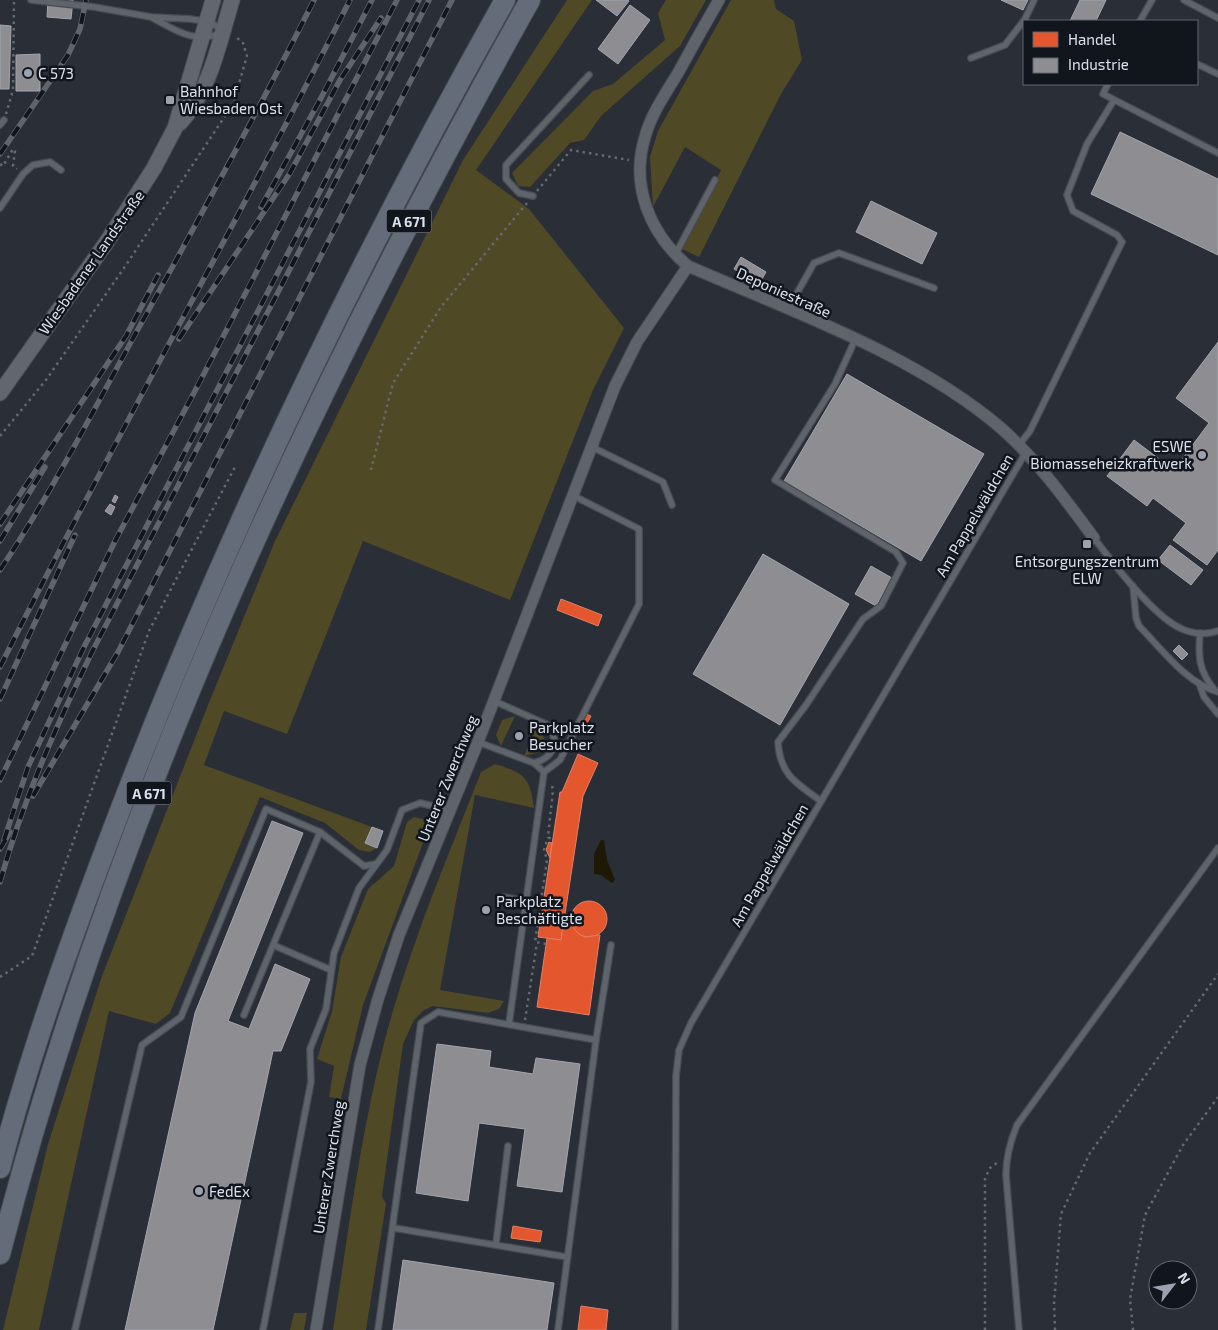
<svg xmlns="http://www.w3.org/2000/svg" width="1218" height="1330" viewBox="0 0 1218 1330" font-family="'Exo 2',sans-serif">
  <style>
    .green { fill: #4f4925 }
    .water { fill: #1e1905 }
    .shops { fill: #e4572e; stroke: #e18067 }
    .industry { fill: #8d8d92; stroke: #a4a6ad }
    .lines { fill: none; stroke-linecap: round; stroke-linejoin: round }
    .service-casing { stroke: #474b53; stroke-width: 8 }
    .minor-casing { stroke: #474b53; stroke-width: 13 }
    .secondary-casing { stroke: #474b53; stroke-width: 17 }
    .motorway-casing { stroke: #474b53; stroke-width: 22 }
    .path { stroke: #656a70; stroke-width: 2.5; stroke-dasharray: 2.5 4; stroke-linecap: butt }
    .service { stroke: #5f646b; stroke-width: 5.5 }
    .minor { stroke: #5f646b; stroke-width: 11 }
    .secondary { stroke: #61666f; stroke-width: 15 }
    .motorway { stroke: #656c79; stroke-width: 20 }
    .rail-casing { stroke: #60646c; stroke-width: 5.5 }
    .rail { stroke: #11151c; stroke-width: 4; stroke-dasharray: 11; stroke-linecap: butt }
    .poi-dot { fill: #9ca2ad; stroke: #11151c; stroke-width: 2 }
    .labels { text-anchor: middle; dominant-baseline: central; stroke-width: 5; stroke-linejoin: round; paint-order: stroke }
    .shield { fill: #11151c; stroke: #9ea3ae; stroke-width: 1 }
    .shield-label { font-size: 14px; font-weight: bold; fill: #dae0ec }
    .poi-label { font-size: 15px; fill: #dae0ec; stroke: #11151c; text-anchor: start }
    .street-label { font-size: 15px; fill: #dae0ec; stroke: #11151c }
  </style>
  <rect width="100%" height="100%" fill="#292e37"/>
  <g class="green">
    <polygon points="567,0 592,0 476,170 529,209 624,328 593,390 510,600 363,541 287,734 224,711 204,765 372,827 365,843 377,848 370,852 359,850 325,823 260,797 170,1013 156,1024 109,1011 39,1330 3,1330 48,1144 102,976 208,705 275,541 463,160"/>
    <polygon points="666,0 706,0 680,46 601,116 584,140 570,143 530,187 518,186 512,173 593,91 613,84 665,40 658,13"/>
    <polygon points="731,0 774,0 776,9 794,21 802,60 781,94 699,257 682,249 721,170 685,147 653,207 650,157 658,131"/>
    <polygon points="515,716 501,746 496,735 502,720"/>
    <polygon points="537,725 544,738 537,753 524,756"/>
    <path d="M495,764C524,773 530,777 534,808L475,795L440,990L504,1001L499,1009L488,1013L433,1006L424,1010L414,1020L403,1044L382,1196L386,1204L366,1330H333C348,1234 360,1137 384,1043C408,950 446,861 481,772Z"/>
    <polygon points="414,817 431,821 363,1005 341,1099 329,1097 334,1066 317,1059 332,1011 341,957 368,889 394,866 407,822"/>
    <polygon points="294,1313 307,1313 304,1330 290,1330"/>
  </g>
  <polygon class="water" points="601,840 604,840 607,860 615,880 612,883 601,875 594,874 594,854"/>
  <g class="shops">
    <polygon points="561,599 602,615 598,626 557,610"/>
    <polygon points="586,714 591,716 586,725 582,722"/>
    <polygon points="578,754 598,763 583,796 561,940 538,937 560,792 562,792"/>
    <polygon points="549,842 552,843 550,858 546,850"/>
    <circle cx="589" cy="919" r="18"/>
    <polygon points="565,914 571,915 574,929 579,934 585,937 600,935 589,1015 537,1007 547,938 561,940"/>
    <polygon points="513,1226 542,1231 540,1242 511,1238"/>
    <polygon points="581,1306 608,1310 606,1330 578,1330"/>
  </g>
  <g class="industry">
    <polygon points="48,0 73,0 71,19 47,17"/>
    <polygon points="596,0 627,0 629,1 617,16"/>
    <polygon points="1001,0 1028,0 1023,10"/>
    <polygon points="1080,0 1106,0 1096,21 1070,21"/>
    <polygon points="630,5 650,20 618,64 598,49"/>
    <polygon points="0,25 11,26 9,89 0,89"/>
    <polygon points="40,54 40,91 16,91 16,55"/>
    <polygon points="1120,132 1218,179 1218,255 1091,194"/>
    <polygon points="871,201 937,233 922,264 856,232"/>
    <polygon points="741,257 766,272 759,284 734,269"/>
    <polygon points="1218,342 1218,550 1207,565 1173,540 1186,523 1153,498 1147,506 1107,476 1134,440 1174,470 1209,423 1176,398"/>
    <polygon points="847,374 984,454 921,561 784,481"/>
    <polygon points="115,495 118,497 115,503 112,501"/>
    <polygon points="110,504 115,507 111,515 105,511"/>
    <polygon points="1170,545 1203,570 1191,585 1158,560"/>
    <polygon points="763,554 849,604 780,725 693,674"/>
    <polygon points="871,566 892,578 876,606 855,594"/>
    <polygon points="1179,645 1188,654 1182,660 1173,651"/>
    <polygon points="272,821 303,833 228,1021 249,1029 275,964 310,979 281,1051 273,1051 213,1330 125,1330 195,1013"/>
    <polygon points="372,827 383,831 377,848 365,843"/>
    <polygon points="437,1044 491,1051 489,1067 533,1074 536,1058 580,1064 562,1192 517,1186 525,1129 479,1123 468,1201 416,1193"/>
    <polygon points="403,1260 554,1283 547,1330 393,1330"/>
  </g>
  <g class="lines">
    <defs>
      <g id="service">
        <path d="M31,0L94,7L151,17L190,19L211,22L223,32C195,45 175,30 151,17"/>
        <polyline points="1184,0 1218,18"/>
        <polyline points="1140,21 1152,0"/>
        <polyline points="971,58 1005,45 1025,19 1034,0"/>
        <polyline points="1197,64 1218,74"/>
        <polyline points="1108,84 1103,94 1218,153"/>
        <polyline points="0,125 4,120"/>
        <polyline points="533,196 519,193 506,179 506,165 589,75"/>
        <polyline points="0,208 23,174 33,165 50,162 61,170"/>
        <polyline points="675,255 715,180"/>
        <polyline points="788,309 814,263 839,253 934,288"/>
        <polyline points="1019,445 1030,431 1122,242 1117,235 1073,211 1067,195 1087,144 1114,100"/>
        <polyline points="592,447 663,482 672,505"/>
        <path d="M1094,538C1112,562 1154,616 1180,628C1192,634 1205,635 1218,631"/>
        <path d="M1133,586L1136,618L1139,626C1161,648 1187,684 1218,692"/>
        <path d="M1200,633C1198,657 1199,671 1214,689"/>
        <polyline points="1199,683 1204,697 1218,714"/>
        <path d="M478,742L534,763C554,758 560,741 548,725L494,701"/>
        <polyline points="534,763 544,772 560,760 639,604 639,529 574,496"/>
        <path d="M821,801C796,783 780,775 778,742L806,705L863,619L881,606L903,563L896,552L775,480L835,384L855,340"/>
        <polyline points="503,897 527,901"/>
        <polyline points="273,945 331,970"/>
        <polyline points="244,1015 320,832"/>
        <polyline points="509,1024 544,772"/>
        <polyline points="596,1040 611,945"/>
        <polyline points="394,1228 567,1257"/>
        <polyline points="496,1244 508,1146"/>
        <polyline points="75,1330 142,1045 181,1017 266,809 320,832 364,866 376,864"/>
        <polyline points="263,1330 311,1082 310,1049 326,1009 334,953 359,888 387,850 402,810 420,803 450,810"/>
        <polyline points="378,1330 421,1023 438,1012 596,1040 558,1330"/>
        <polyline points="675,1330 676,1076 679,1050 691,1023 1026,452"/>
        <path d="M1019,1330L1006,1175C1006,1157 1010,1142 1017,1125L1218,848"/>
      </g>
      <g id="minor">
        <path d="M719,0C705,24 691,49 678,73C666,93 651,114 645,137C630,186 650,234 688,266C791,311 916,355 1001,428C1037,460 1065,499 1094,538"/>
        <polyline points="316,1330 360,1065 378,999 399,935 478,742 615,386 637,342 688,266"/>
      </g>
      <g id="secondary">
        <path d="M180,123C211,89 219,43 232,0"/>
        <polyline points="0,393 106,243 154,168 175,128 213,0"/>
      </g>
      <g id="motorway">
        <path d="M0,1168C31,1049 74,931 118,816C226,534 357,263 505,0"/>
        <path d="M0,1254C113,812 308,397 530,0"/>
      </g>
    </defs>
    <use href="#service" class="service-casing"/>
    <use href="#minor" class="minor-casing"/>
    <use href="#secondary" class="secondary-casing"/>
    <use href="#motorway" class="motorway-casing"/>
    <g class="path">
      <polyline points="6,114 13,90 14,0"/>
      <polyline points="0,164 3,166 13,149 15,151 13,166 17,169"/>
      <polyline points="537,191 571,150 629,160"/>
      <polyline points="0,436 46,380 124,268 233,104 247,56 243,43 236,37"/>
      <polyline points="371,470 393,383 441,307 527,203"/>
      <polyline points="552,786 553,790 548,837 553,840"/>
      <polyline points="546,944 535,942 547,860 544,850 548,837"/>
      <polyline points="0,977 32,956 149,631 236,465"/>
      <polyline points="525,1020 537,943"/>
      <polyline points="985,1330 985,1178 990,1168 998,1162"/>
      <polyline points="1055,1330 1054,1303 1061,1214 1090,1153 1218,974"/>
      <polyline points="1133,1330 1130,1299 1145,1215 1183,1145 1218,1097"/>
    </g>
    <use href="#service" class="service"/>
    <use href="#minor" class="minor"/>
    <use href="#secondary" class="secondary"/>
    <use href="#motorway" class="motorway"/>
    <defs>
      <g id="rail">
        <polyline points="0,154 68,55 80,29 86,0"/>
        <polyline points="261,207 321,98 372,0"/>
        <polyline points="179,339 290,173 340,80 381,18"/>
        <polyline points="0,524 126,336 158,275"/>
        <polyline points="0,541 45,467"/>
        <path d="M0,570C51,494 93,411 137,331C198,221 258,112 314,0"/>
        <path d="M0,667C112,442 237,224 350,0"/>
        <polyline points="0,699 75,535"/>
        <polyline points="0,780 115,541 196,389 397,0"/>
        <polyline points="33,796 118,652 452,0"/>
        <polyline points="4,840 28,767 84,647 419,0"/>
        <polyline points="0,849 10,832"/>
        <path d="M0,882C23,800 55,729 92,652L429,0"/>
      </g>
    </defs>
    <use href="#rail" class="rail-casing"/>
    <use href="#rail" class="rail"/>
  </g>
  <g class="poi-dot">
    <circle cx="28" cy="73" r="5"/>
    <rect x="165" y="95" width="10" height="10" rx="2.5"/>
    <circle cx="1202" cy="455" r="5"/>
    <rect x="1082" y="539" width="10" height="10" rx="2.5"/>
    <circle cx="519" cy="736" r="5"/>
    <circle cx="486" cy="910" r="5"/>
    <circle cx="199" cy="1191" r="5"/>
  </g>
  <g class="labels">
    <g class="shield">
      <rect x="386.5" y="209.5" width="45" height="23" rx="4"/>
      <rect x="126.5" y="781.5" width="45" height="23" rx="4"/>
    </g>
    <g class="shield-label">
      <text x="409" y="221">A 671</text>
      <text x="149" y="793">A 671</text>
    </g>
    <g class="poi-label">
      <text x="38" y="73">C 573</text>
      <text x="180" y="91">Bahnhof<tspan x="180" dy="17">Wiesbaden Ost</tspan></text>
      <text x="1192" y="446" text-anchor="end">ESWE<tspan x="1192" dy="17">Biomasseheizkraftwerk</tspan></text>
      <text x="1087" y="561" text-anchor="middle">Entsorgungszentrum<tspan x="1087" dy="17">ELW</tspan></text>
      <text x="529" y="727">Parkplatz<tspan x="529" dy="17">Besucher</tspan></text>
      <text x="496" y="901">Parkplatz<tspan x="496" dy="17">Beschäftigte</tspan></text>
      <text x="209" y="1191">FedEx</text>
    </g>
    <g class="street-label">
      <text transform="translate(91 262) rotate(-55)">Wiesbadener Landstraße</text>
      <text transform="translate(784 292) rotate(24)">Deponiestraße</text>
      <text transform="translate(974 515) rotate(-60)">Am Pappelwäldchen</text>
      <text transform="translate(447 778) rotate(-68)">Unterer Zwerchweg</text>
      <text transform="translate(769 865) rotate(-60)">Am Pappelwäldchen</text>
      <text transform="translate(328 1167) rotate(-81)">Unterer Zwerchweg</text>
    </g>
  </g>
  <rect x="1023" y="20" width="175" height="65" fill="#11151c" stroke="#61666f"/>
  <rect x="1033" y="32" width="25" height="15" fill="#e4572e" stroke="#61666f"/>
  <text x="1068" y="45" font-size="15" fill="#dae0ec">Handel</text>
  <rect x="1033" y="58" width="25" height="15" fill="#8d8d92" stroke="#61666f"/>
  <text x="1068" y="70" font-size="15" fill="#dae0ec">Industrie</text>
  <g transform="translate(1173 1285) rotate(59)"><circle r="24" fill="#11151c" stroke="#61666f"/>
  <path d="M0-4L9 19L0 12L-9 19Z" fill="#9ca2ad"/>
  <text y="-8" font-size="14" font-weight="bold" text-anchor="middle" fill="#dae0ec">N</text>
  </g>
</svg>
